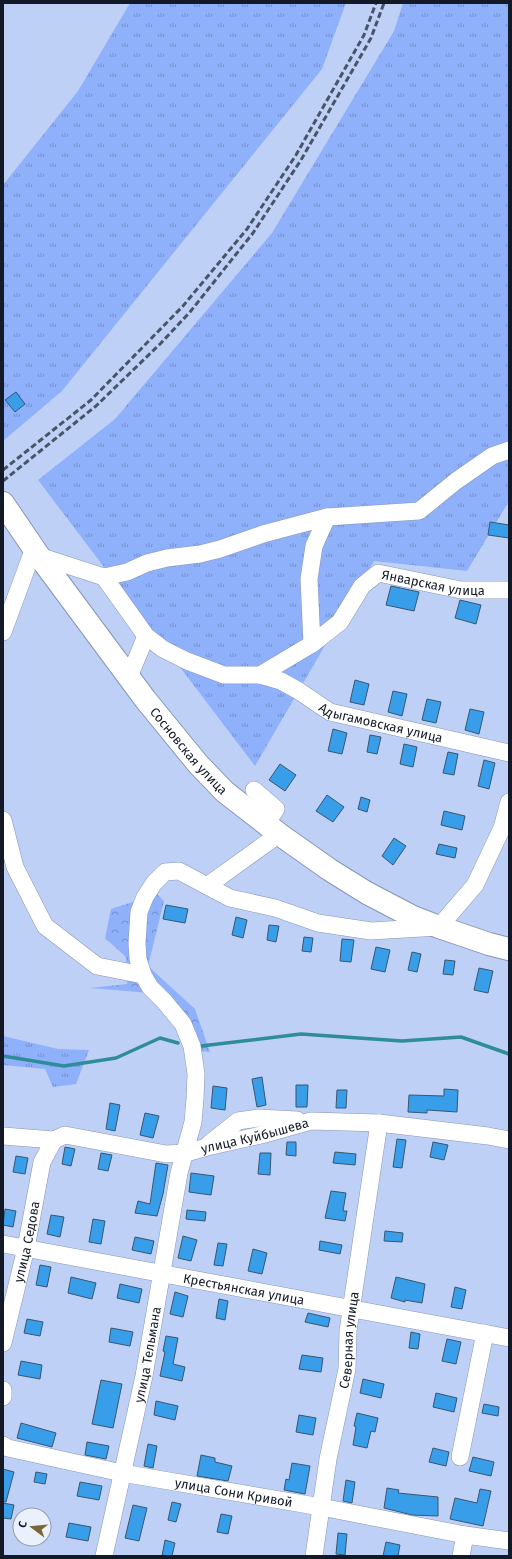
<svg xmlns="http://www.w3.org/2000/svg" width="512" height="1559" viewBox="0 0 512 1559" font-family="'Fira Sans',sans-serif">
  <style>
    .grass { fill: url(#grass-tufts) }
    .forest { fill: url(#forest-crowns) }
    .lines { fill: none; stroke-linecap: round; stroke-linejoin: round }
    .stream { stroke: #2e8d98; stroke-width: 3.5 }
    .building { fill: #389eea; stroke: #38566f }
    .minor-casing { stroke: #8696b9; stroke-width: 18 }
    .major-casing { stroke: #8696b9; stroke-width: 24 }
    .minor { stroke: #fff; stroke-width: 17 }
    .major { stroke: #fff; stroke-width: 22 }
    .rail { stroke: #4a5469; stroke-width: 3; stroke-dasharray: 6 3; stroke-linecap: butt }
    .labels { text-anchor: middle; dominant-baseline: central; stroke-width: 4; stroke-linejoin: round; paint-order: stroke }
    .street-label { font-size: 13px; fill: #131926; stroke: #ebf1fc }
  </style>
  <defs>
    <pattern id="grass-tufts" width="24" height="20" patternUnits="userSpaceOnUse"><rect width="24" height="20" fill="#8fb1fc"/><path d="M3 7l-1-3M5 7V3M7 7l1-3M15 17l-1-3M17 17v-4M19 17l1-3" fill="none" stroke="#748fcc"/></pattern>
    <pattern id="forest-crowns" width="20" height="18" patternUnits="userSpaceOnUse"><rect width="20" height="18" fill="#8fb1fc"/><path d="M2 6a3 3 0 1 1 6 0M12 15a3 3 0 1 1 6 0" fill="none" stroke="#748fcc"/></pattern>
  </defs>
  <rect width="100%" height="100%" fill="#bed0f5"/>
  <g class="grass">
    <polygon points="130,3 346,3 322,69 62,391 3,441 3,185 78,91"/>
    <polygon points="403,3 509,3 509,501 467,571 374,561 255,766 38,480 115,419 272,233 394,31"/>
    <polygon points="3,1036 58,1049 89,1050 76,1084 53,1087 45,1069 3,1065"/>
  </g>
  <polygon class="forest" points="157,894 164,901 148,966 195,1009 210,1052 197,1051 162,994 90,988 127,984 126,957 105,938 111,909"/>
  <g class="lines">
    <g class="stream">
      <polyline points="201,1046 301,1034 402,1041 461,1037 509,1054"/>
      <polyline points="3,1056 64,1066 116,1058 160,1038 178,1043"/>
    </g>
  </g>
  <g class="building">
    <polygon points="16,392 25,404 15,412 5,400"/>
    <polygon points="490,522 509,525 509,538 488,535"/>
    <polygon points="391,586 419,592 414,611 386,605"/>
    <polygon points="460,600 481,605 476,624 455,618"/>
    <polygon points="355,680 369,684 364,705 350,702"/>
    <polygon points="393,691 407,694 402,716 388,712"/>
    <polygon points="427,699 441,702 436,723 422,720"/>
    <polygon points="470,709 484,712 479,734 465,730"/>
    <polygon points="333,729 347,733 342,754 328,751"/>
    <polygon points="370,735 381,737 377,754 367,752"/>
    <polygon points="404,744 417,747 413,767 400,764"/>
    <polygon points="448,752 458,754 454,775 443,773"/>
    <polygon points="484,760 495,763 489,789 478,786"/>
    <polygon points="280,764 296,775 285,791 269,780"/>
    <polygon points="327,795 344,807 333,822 316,811"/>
    <polygon points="361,797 370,800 367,812 358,809"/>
    <polygon points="444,811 465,816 462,830 441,825"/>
    <polygon points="394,838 406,846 393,865 382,856"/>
    <polygon points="439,844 457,848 455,858 436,854"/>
    <polygon points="166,905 188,909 185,923 163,919"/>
    <polygon points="236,917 247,920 243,938 232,935"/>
    <polygon points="269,925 279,926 276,942 267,940"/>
    <polygon points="304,937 313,938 311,952 302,951"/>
    <polygon points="342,939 354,940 351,962 340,961"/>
    <polygon points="376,947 390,950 385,972 371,969"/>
    <polygon points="412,952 421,954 417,972 408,970"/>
    <polygon points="445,960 455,961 453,975 443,974"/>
    <polygon points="479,968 493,971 488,993 474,990"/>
    <polygon points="262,1077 266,1105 257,1107 252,1079"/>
    <polygon points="296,1085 308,1085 307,1107 296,1107"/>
    <polygon points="213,1086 227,1088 225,1110 211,1108"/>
    <polygon points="444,1089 458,1090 457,1112 427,1110 427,1113 408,1112 409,1095 444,1096"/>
    <polygon points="337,1090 347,1090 346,1108 336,1108"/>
    <polygon points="110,1103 120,1105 115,1131 106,1129"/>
    <polygon points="145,1113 159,1116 153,1138 140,1135"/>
    <polygon points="397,1139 406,1140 402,1168 393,1167"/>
    <polygon points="287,1142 296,1142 296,1156 286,1155"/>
    <polygon points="433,1142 448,1145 444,1160 430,1157"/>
    <polygon points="65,1147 75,1149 71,1166 62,1164"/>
    <polygon points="335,1152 356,1154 355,1165 333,1163"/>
    <polygon points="101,1153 112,1155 108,1171 98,1169"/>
    <polygon points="260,1153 271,1153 270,1175 258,1174"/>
    <polygon points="16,1156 28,1158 25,1174 13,1172"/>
    <polygon points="156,1163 168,1165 163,1194 157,1216 135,1213 138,1201 150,1204"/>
    <polygon points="191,1173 214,1176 211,1195 189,1192"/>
    <polygon points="331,1191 346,1193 343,1211 347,1211 345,1221 325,1218"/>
    <polygon points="5,1209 16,1211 13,1227 3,1225"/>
    <polygon points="187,1210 206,1212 205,1221 186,1219"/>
    <polygon points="51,1215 64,1217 60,1237 47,1234"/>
    <polygon points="93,1219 105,1221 101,1244 89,1242"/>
    <polygon points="385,1231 403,1233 402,1242 384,1241"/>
    <polygon points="183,1236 197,1240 191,1261 178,1258"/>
    <polygon points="135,1237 154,1241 151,1254 132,1250"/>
    <polygon points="320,1241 342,1245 340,1254 319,1250"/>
    <polygon points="218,1243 227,1244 223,1266 214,1265"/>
    <polygon points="253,1249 267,1253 262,1274 248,1271"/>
    <polygon points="40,1265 51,1267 47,1287 36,1285"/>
    <polygon points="71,1277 96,1283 92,1299 68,1293"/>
    <polygon points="396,1277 425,1284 422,1303 405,1300 405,1302 391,1298"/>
    <polygon points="120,1284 142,1289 139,1303 117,1298"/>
    <polygon points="455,1287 466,1290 462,1309 451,1307"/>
    <polygon points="175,1292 188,1296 183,1317 170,1314"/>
    <polygon points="219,1299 228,1301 225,1320 216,1318"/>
    <polygon points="308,1313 330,1318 328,1327 305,1322"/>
    <polygon points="27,1319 43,1322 40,1336 24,1333"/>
    <polygon points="111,1328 133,1332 130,1346 109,1342"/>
    <polygon points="411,1332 420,1334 418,1349 409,1348"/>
    <polygon points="166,1336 178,1338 173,1364 185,1367 182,1381 160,1376 165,1352 163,1351"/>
    <polygon points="447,1339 461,1342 456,1364 442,1361"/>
    <polygon points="302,1355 323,1358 321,1372 299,1369"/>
    <polygon points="21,1361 42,1365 40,1379 18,1375"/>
    <polygon points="363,1379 384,1384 381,1398 360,1393"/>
    <polygon points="101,1380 122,1384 113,1428 92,1424"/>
    <polygon points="436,1393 457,1398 454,1412 433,1407"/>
    <polygon points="156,1401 178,1406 175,1420 154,1415"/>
    <polygon points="484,1404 499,1407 498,1416 482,1413"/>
    <polygon points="357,1413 378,1418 375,1432 371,1431 367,1448 353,1445 356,1427 354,1426"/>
    <polygon points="299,1415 316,1418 313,1435 296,1432"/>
    <polygon points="21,1423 56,1433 52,1447 17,1438"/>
    <polygon points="87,1442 109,1446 106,1459 85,1455"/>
    <polygon points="148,1444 157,1446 153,1468 144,1466"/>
    <polygon points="433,1448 449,1452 446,1466 429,1462"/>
    <polygon points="201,1455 215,1458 215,1462 232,1466 228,1481 197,1476"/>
    <polygon points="473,1457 494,1462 491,1476 469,1471"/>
    <polygon points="292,1463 310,1466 305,1494 284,1490 286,1479 289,1480"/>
    <polygon points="3,1469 14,1472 6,1502 3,1502"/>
    <polygon points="36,1472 47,1474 45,1484 34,1482"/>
    <polygon points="346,1480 355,1482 352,1503 343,1501"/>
    <polygon points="80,1482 102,1486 99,1500 77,1496"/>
    <polygon points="387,1488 399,1490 398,1493 438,1497 438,1516 412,1515 384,1508"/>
    <polygon points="480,1489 491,1491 483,1526 450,1519 455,1498 477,1503"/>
    <polygon points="172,1502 181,1504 176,1522 168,1520"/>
    <polygon points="3,1503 14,1505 11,1519 3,1518"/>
    <polygon points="133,1505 147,1508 139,1541 125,1538"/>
    <polygon points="221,1514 232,1516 228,1534 217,1532"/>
    <polygon points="69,1523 91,1527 88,1541 66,1537"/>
    <polygon points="338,1533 347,1534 345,1555 336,1554"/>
    <polygon points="165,1540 175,1543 172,1556 162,1556"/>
    <polygon points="386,1542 400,1545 398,1556 383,1556"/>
  </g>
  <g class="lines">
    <defs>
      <g id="minor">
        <polyline points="39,556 104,577 146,636 129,677"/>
        <polyline points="104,577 127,572 147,563 167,558 200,554 220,549 263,534 327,517 419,511 456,481 492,456 509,450"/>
        <polyline points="3,632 34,548"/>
        <path id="s1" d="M146,636L163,649L187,661L224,675H260L312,644L340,622L362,586L378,573L461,590H509"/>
        <polyline points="312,644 309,579 314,546 327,517"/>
        <path id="s2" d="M260,675L281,681L299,691L330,712L509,753"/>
        <polyline points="254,790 276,809 266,824"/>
        <polyline points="3,820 15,867 45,926 97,966 143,975"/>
        <polyline points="207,886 279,834"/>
        <path id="s3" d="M3,1136L54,1140L65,1135L166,1154L186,1153L207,1147L261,1135L311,1121L379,1123L488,1136L509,1140"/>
        <polyline points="209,1144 238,1121 258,1118 297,1120"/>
        <path id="s4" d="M3,1244L509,1338"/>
        <path id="s5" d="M3,1343L26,1248L42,1162L54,1140"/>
        <polyline points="3,1390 3,1397"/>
        <path id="s6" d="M3,1445L8,1448L122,1473L321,1507L465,1535L509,1541"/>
        <polyline points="460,1457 485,1333"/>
        <path id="s7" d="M104,1556L144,1376L179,1173L193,1122L195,1099L196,1074L192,1046L183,1024L164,1001L150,987L143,975L138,959L137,943L139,912L145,897L154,883L165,872L179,871L230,898L275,908L318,923L371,931L439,927L475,885L502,828L509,802"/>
        <path id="s8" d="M314,1556L328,1459L347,1369L348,1331L379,1123"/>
        <polyline points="461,1556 465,1535"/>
      </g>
      <g id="major">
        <path id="s9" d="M3,503L39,556L145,699L198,764L225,792L279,834L330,870L367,893L413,917L439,927L489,944L509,949"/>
      </g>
    </defs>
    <use href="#minor" class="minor-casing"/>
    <use href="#major" class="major-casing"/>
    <use href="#minor" class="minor"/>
    <use href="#major" class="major"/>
    <g class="rail">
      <polyline points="3,470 91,400 183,306 247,229 296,155 364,35 376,3"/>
      <polyline points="3,481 96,406 161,343 190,312 253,233 301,160 371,38 384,3"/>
    </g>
  </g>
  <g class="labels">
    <g class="street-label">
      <text stroke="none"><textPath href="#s1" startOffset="339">Январская улица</textPath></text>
      <text stroke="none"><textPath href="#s2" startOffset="132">Адыгамовская улица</textPath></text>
      <text stroke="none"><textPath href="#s9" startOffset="310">Сосновская улица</textPath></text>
      <text stroke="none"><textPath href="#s3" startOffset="257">улица Куйбышева</textPath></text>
      <text stroke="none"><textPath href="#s5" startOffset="104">улица Седова</textPath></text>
      <text stroke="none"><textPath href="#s4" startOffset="245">Крестьянская улица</textPath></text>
      <text stroke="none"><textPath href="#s8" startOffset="219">Северная улица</textPath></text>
      <text stroke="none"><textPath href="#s7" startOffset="206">улица Тельмана</textPath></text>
      <text stroke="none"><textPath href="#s6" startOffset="236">улица Сони Кривой</textPath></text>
    </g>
  </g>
  <rect width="512" height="1559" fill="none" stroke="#131926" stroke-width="8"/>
  <g transform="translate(32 1527) rotate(286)"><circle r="19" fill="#ebf1fc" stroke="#959ba6"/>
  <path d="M0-3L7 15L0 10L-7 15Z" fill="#7c6635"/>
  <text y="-6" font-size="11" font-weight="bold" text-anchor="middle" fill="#131926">С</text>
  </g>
</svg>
